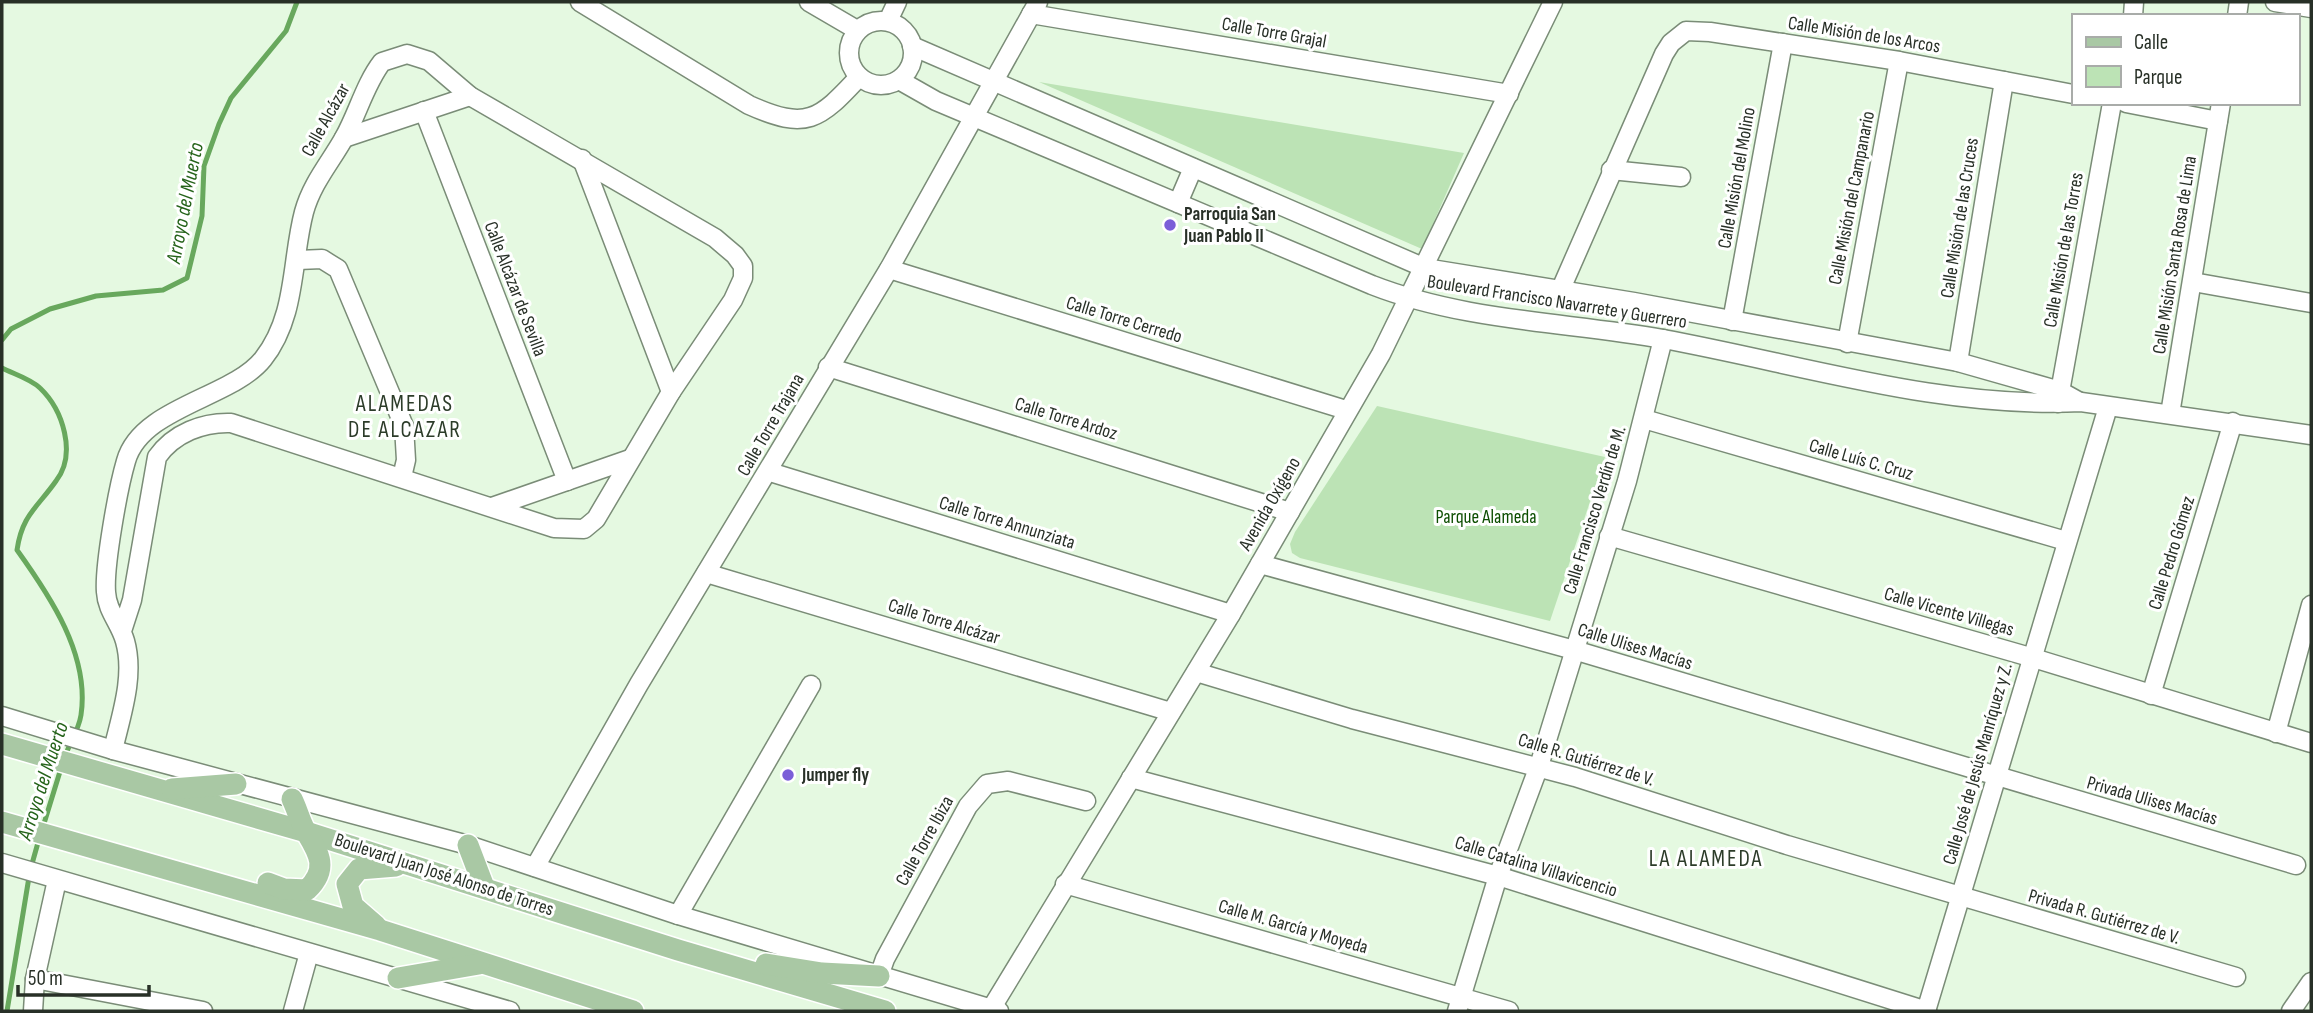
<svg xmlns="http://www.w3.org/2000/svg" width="2313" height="1013" viewBox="0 0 2313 1013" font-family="'Sofia Sans Condensed',sans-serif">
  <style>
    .green { fill: #bce3b5 }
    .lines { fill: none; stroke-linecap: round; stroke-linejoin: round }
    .stream { stroke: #68a85d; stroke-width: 5 }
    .minor-casing { stroke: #7a8c77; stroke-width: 21 }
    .major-casing { stroke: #fff; stroke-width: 24 }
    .minor { stroke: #fff; stroke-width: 18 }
    .major { stroke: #a9c8a4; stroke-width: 21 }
    .poi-dot { fill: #7b5ed8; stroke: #fff; stroke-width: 2.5 }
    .labels { text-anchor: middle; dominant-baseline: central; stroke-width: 6; stroke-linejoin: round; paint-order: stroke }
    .street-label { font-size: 19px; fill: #283027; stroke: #fff }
    .poi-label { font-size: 19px; font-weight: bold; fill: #283027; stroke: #fff; text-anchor: start }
    .park-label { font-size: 19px; fill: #0c4e00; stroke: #fff }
    .water-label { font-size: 21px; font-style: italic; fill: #25631a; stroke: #fff }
    .quarter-label { font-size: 23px; letter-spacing: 2px; fill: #2c3c29; stroke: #fff }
  </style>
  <rect width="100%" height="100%" fill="#e5f9e1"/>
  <g class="green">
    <polygon points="1039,82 1464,153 1422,249"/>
    <polygon points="1377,406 1605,457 1550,621 1300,558 1292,553 1290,544 1295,532"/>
  </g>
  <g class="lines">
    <g class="stream">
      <polyline points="2,340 11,329 50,309 96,296 163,290 187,278 202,216 204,166 219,124 231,98 286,31 297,2"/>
      <path d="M2,368C14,374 31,379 40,388C63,410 77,454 56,481C37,508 22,515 17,550C50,596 90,655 81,715C79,729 70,743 65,756"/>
      <polyline points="42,830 62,765"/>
      <polyline points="7,1011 30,871 39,839"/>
    </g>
    <defs>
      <g id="minor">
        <path d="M580,2L749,105C807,131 819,120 859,77"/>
        <polyline points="809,2 857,30"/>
        <polyline points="2275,2 2311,8"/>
        <polyline points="1031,14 1509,94"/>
        <polyline points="2133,16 2134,2"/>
        <polyline points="2237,16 2239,2"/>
        <circle cx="881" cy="53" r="32"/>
        <polyline points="888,21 897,2"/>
        <polyline points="912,46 1425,268 1634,302 1958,362 2060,391 2078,401"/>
        <path d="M899,80L936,101L1372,285C1464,321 1566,322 1663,339C1800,364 1940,409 2081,402L2311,435"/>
        <polyline points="2126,103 2218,121"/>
        <polyline points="424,111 567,481"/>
        <polyline points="344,138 470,96"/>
        <polyline points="582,159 671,392"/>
        <polyline points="1611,170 1681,177"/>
        <polyline points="1178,203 1193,168"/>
        <polyline points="298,260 322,259 338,269 404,426 406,460 402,477"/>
        <polyline points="889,269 1346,410"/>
        <polyline points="2193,282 2311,303"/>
        <polyline points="1560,291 1664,54 1671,43 1686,31 1710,32 1899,61 2073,94"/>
        <polyline points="1732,321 1783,43"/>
        <polyline points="1847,343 1899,61"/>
        <polyline points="1958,362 2004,81"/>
        <polyline points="828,367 1290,512"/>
        <polyline points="2058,403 2112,103"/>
        <polyline points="2170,414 2221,103"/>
        <polyline points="1644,419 2066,541"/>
        <polyline points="770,472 1231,614"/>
        <polyline points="492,507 630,459"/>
        <polyline points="1609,536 2030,657 2311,743"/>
        <polyline points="1260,564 1574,650 2296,865"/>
        <polyline points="706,573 1171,712"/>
        <polyline points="1196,672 1352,719 1575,777 1787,845 2236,977"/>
        <polyline points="2151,695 2233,422"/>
        <polyline points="2,716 113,750 468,845 678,915 999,1011"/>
        <polyline points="2276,733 2311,605"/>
        <path d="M113,750C121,716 135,676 125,641C120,623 107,611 106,592C104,566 118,488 126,461C141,407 232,398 263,359C297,316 291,261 304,212C312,183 330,163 344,138C358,113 365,84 382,62L407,54L429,61L470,96L715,238L735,255L743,266V278L733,300L671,392L596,519L584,529L554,528L231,423C203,422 174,433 157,457L132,600L122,631"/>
        <polyline points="1131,778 1498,876 1927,1011"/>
        <polyline points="2,863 510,1011"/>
        <polyline points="535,867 639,684 889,269 1038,2"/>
        <polyline points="1065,884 1509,1011"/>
        <polyline points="678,915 811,685"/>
        <polyline points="879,976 885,959 968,806 987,784 1008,781 1086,801"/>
        <polyline points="35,979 203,1011"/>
        <polyline points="991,1009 1231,614 1381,354 1553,2"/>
        <polyline points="33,1011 35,979 57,880"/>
        <polyline points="293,1011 309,953"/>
        <polyline points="1457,1011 1498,876 1539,766 1627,481 1663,339"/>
        <polyline points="1926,1011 2108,407"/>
        <polyline points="2291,1011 2311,982"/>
      </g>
      <g id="major">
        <polyline points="2,744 306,832 678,950 885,1011"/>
        <polyline points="172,789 236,784"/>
        <polyline points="2,822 380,930 633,1011"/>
        <polyline points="468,845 484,887"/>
        <path d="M268,883L284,889L307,890C330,868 318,852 305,830C300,821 297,809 292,799"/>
        <polyline points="376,926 353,906 347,884 359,869 396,866"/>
        <polyline points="766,964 822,973 879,976"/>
        <polyline points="398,978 479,964"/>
      </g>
    </defs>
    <use href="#minor" class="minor-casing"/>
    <use href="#major" class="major-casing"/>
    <use href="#minor" class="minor"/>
    <use href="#major" class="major"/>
  </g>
  <g class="poi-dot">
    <circle cx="1170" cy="225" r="7"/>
    <circle cx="788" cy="775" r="7"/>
  </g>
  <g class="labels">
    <g class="street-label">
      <text transform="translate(1274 33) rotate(10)">Calle Torre Grajal</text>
      <text transform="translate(1864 35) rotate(9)">Calle Misión de los Arcos</text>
      <text transform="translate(326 120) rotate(-61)">Calle Alcázar</text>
      <text transform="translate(1737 178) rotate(-80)">Calle Misión del Molino</text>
      <text transform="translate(1852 198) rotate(-79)">Calle Misión del Campanario</text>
      <text transform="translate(1960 218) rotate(-81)">Calle Misión de las Cruces</text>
      <text transform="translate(2064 250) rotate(-80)">Calle Misión de las Torres</text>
      <text transform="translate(2175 255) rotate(-81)">Calle Misión Santa Rosa de Lima</text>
      <text transform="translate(515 289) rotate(69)">Calle Alcázar de Sevilla</text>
      <text transform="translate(1557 302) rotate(9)">Boulevard Francisco Navarrete y Guerrero</text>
      <text transform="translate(1124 320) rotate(17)">Calle Torre Cerredo</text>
      <text transform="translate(1066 419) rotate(17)">Calle Torre Ardoz</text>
      <text transform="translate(771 425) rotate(-60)">Calle Torre Trajana</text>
      <text transform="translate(1861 460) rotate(16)">Calle Luís C. Cruz</text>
      <text transform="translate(1270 504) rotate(-60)">Avenida Oxígeno</text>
      <text transform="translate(1595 510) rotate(-73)">Calle Francisco Verdín de M.</text>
      <text transform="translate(1007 523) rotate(17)">Calle Torre Annunziata</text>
      <text transform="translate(2172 553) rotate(-73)">Calle Pedro Gómez</text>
      <text transform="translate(1949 612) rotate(16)">Calle Vicente Villegas</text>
      <text transform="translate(944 622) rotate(17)">Calle Torre Alcázar</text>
      <text transform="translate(1635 647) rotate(17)">Calle Ulises Macías</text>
      <text transform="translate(1586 760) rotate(17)">Calle R. Gutiérrez de V.</text>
      <text transform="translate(1978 764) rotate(-74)">Calle José de Jesús Manríquez y Z.</text>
      <text transform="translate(2152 801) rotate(16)">Privada Ulises Macías</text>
      <text transform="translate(925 841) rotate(-61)">Calle Torre Ibiza</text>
      <text transform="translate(1536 867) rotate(17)">Calle Catalina Villavicencio</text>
      <text transform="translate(444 875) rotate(18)">Boulevard Juan José Alonso de Torres</text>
      <text transform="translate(2104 917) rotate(16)">Privada R. Gutiérrez de V.</text>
      <text transform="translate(1293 927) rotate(16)">Calle M. García y Moyeda</text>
    </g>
    <g class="poi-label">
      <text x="1184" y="214">Parroquia San<tspan x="1184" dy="22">Juan Pablo II</tspan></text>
      <text x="802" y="775">Jumper fly</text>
    </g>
    <g class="park-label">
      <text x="1486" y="517">Parque Alameda</text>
    </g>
    <g class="water-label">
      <text transform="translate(185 203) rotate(-79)">Arroyo del Muerto</text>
      <text transform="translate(43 781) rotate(-72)">Arroyo del Muerto</text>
    </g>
    <g class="quarter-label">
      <text x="405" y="404">ALAMEDAS<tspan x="405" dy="26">DE ALCAZAR</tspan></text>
      <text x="1706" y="859">LA ALAMEDA</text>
    </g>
  </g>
  <rect width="2313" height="1013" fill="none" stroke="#283027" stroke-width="7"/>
  <rect x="2072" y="14" width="228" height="91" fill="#ffffff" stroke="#a9aca9" stroke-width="2"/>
  <rect x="2086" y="37" width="35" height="10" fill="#a9c8a4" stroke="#a9aca9" stroke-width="2"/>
  <text x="2134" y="49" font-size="21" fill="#283027">Calle</text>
  <rect x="2086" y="66" width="35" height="21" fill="#bce3b5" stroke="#a9aca9" stroke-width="2"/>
  <text x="2134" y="84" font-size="21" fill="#283027">Parque</text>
  <path d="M18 985v10h131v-10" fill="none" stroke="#283027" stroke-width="3.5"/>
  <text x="28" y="985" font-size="21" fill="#283027" stroke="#ffffff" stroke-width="5" paint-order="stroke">50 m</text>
</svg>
